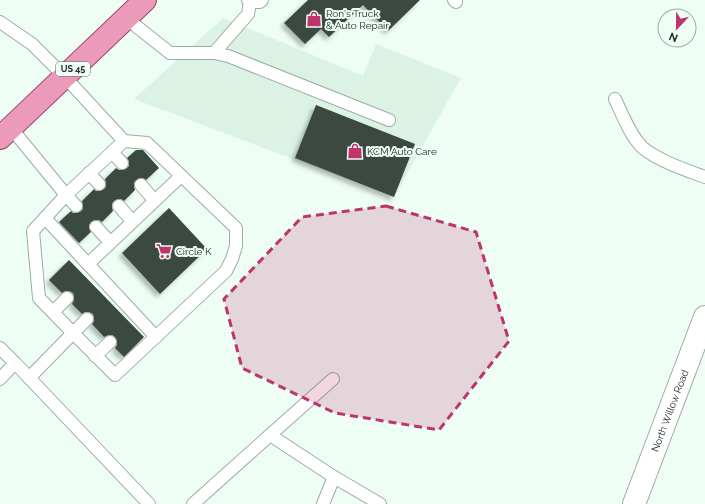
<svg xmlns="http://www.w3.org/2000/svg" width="705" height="504" viewBox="0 0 705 504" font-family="Raleway,sans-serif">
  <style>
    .built { fill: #dbf2e5 }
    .building { fill: #3b4841; filter: url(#shadow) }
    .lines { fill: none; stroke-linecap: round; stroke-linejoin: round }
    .lane-casing { stroke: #9daca4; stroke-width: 14 }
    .street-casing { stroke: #9daca4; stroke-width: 24 }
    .primary-casing { stroke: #9e4767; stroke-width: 24 }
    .lane { stroke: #fff; stroke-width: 12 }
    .street { stroke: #fff; stroke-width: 22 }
    .primary { stroke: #ec9ab9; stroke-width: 22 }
    .marked { fill: #be346c; fill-opacity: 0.2; stroke: #be346c; stroke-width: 3; stroke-dasharray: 8 5; stroke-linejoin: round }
    .labels { text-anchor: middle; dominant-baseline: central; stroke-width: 4; stroke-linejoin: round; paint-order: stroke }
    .shield { fill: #eefef5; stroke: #616a65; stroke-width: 1 }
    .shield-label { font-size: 9px; font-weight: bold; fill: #242a27 }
    .poi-label { font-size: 10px; fill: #242a27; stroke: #eefef5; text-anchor: start }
    .street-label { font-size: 10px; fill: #242a27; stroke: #eefef5 }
  </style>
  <defs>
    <filter id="shadow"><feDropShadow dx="-3.5" dy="3.5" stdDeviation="2" flood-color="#0004"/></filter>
  </defs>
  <rect width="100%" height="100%" fill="#eefef5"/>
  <polygon class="built" points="223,18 363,76 376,44 461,78 394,197 134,99"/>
  <g class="building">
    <polygon points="308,0 420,0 388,31 363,5 329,37 321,29 305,44 284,23"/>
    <polygon points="316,105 415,144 394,197 295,158"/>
    <polygon points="136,150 143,150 159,168 146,180 143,178 140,178 136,180 134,183 134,186 135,190 124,201 121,199 118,199 114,201 112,204 112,207 113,211 102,222 99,220 95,220 91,222 89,225 89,228 91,232 79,243 59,222 71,211 73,213 77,213 81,211 83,209 83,205 82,201 94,189 96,191 100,191 104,189 106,187 106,183 105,179 116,168 119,170 123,170 127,168 129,166 129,162 127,158"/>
    <polygon points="169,208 207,249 160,294 122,253"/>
    <polygon points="69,260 144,337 124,357 115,348 117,345 117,341 115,337 112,335 109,335 104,337 92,324 94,321 94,317 93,314 89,312 85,312 82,314 72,304 74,300 74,296 73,293 69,291 65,291 62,293 49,280"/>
  </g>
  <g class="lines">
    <defs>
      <g id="lane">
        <polyline points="248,0 250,2 260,2 262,0"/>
        <polyline points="454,0 456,2"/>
        <polyline points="126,18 170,53 214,53 228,56 389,120"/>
        <polyline points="0,22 32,44 65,77 100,115 124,141 66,195 11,128"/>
        <polyline points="214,53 248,14 250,2"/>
        <path d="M615,99C622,114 631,137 643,148C659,161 686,170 705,177"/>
        <polyline points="112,152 122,163"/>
        <polyline points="89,173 99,184"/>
        <polyline points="141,185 154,200"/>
        <polyline points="119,206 132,221"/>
        <polyline points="45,218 156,337"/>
        <polyline points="96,227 110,242"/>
        <polyline points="88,264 181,176"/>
        <polyline points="53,312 67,298"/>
        <polyline points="87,319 73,333 115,375 226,271 232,259 236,246 236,228 147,143 124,141"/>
        <polyline points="0,348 15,363 149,504"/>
        <polyline points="95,356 110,342"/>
        <polyline points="29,378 73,333 39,298 33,231 66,195 76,206"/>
        <polyline points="0,379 15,363"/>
        <polyline points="270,435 333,379"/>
        <polyline points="334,477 380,504"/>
        <polyline points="193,504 270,435 334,477 323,504"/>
      </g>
      <g id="street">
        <path id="s1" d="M634,504L705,317"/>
      </g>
      <polyline id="primary" points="0,138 145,0"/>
    </defs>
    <use href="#lane" class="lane-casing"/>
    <use href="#street" class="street-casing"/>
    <use href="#primary" class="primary-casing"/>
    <use href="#lane" class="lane"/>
    <use href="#street" class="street"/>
    <use href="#primary" class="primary"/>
  </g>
  <path class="marked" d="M386,206L476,232L509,341L439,430L335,413L242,368L224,299L302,217Z"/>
  <defs>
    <symbol id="shop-bare" viewBox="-9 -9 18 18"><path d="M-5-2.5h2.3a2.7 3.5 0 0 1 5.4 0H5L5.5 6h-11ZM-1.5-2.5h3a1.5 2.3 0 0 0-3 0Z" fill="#be346c" stroke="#eefef5" stroke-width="2.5" paint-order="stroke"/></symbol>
    <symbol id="supermarket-bare" viewBox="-9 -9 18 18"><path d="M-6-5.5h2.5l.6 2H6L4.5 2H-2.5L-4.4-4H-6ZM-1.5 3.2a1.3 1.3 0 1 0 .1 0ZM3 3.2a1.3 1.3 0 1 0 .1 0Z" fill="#be346c" stroke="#eefef5" stroke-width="2.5" paint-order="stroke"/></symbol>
  </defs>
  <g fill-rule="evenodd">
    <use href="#shop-bare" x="303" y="8" width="22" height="22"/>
    <use href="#shop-bare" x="344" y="140" width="22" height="22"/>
    <use href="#supermarket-bare" x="153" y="240" width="22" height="22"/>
  </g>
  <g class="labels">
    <rect class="shield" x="56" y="62" width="34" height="14" rx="3"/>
    <g class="shield-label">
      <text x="73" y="69">US 45</text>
    </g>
    <g class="poi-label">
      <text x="326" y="13">Ron's Truck<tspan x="326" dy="12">&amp; Auto Repair</tspan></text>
      <text x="367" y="151">KCM Auto Care</text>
      <text x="176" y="251">Circle K</text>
    </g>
    <g class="street-label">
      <text stroke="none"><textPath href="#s1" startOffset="100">North Willow Road</textPath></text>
    </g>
  </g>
  <g transform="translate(677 28) rotate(202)"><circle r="19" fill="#eefef5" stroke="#9da9a3"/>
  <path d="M0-3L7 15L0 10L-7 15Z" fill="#be346c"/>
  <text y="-6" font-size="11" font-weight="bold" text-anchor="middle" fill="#242a27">N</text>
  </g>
</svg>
